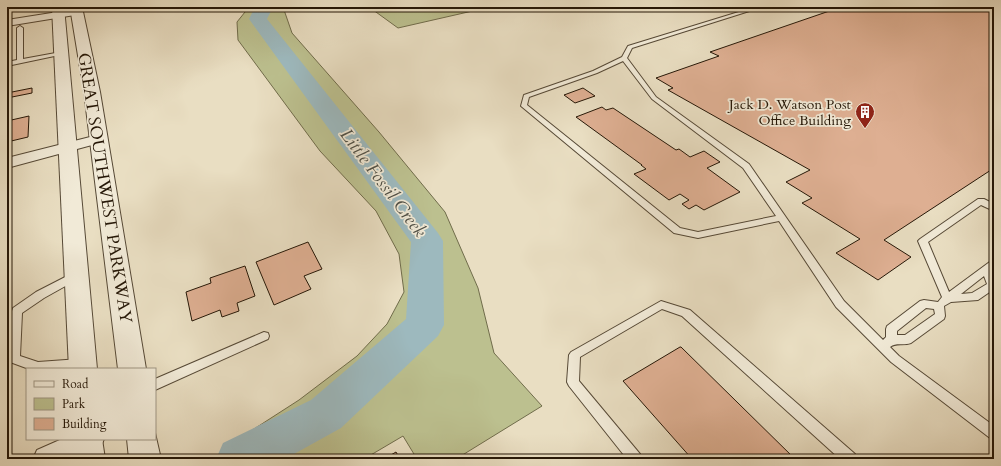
<svg xmlns="http://www.w3.org/2000/svg" width="1001" height="466" viewBox="0 0 1001 466" font-family="Cardo,serif">
  <style>
    .green { fill: #bcc08f; stroke: #706c4b }
    .lines { fill: none; stroke-linecap: round; stroke-linejoin: round }
    .river { fill: #9db9be; fill-rule: evenodd }
    .building { fill: #deaf92; stroke: #251707 }
    .service-casing { stroke: #564936; stroke-width: 2 }
    .minor-casing { stroke: #564936; stroke-width: 2 }
    .tertiary-casing { stroke: #564936; stroke-width: 2 }
    .service { fill: #f1ead7; fill-rule: evenodd }
    .minor { fill: #f1ead7; fill-rule: evenodd }
    .tertiary { fill: #f1ead7; fill-rule: evenodd }
    .labels { text-anchor: middle; dominant-baseline: central; stroke-width: 3.5; stroke-linejoin: round; paint-order: stroke }
    .far-poi-label { font-size: 14px; fill: #251707; stroke: #f1ead7; text-anchor: end }
    .street-label { font-size: 17px; fill: #251707; stroke: #f1ead7 }
    .water-label { font-size: 18px; font-style: italic; fill: #4f5047; stroke: #f1ead7 }
  </style>
  <rect width="100%" height="100%" fill="#e9dec2"/>
  <filter id="stains"><feTurbulence type="fractalNoise" baseFrequency=".005" numOctaves="4"/><feColorMatrix values="0 0 0 0 .2 0 0 0 0 .09 0 0 0 0 .02 0 0 0 .5 -.17"/></filter>
  <radialGradient id="worn" r=".72"><stop offset=".6" stop-color="#630" stop-opacity="0"/><stop offset="1" stop-color="#630" stop-opacity=".3"/></radialGradient>
  <g class="green">
    <polygon points="249,7 283,7 292,33 379,132 445,212 478,288 494,353 542,406 456,459 417,459 403,436 364,459 223,459 226,447 299,400 357,356 387,324 404,292 399,254 376,211 320,151 238,40 237,22"/>
    <polygon points="369,7 490,7 398,28"/>
  </g>
  <g class="lines">
    <polygon class="river" points="255,7 273,7 267,19 438,233 443,241 444,325 438,336 341,428 285,459 216,459 223,443 311,400 406,319 411,242 249,19"/>
  </g>
  <g class="building">
    <polygon points="841,7 994,7 994,168 884,240 911,257 878,280 836,253 860,239 802,203 812,198 786,182 810,170 668,90 673,88 656,78 719,56 710,52"/>
    <polygon points="32,88 32,93 7,98 7,93"/>
    <polygon points="583,88 595,96 575,103 564,95"/>
    <polygon points="602,107 606,110 613,108 676,150 679,149 690,157 704,151 720,162 707,168 740,192 704,210 696,205 689,209 682,204 689,200 680,194 669,200 634,174 646,169 641,165 642,165 576,117"/>
    <polygon points="29,116 28,137 7,142 7,121"/>
    <polygon points="308,242 322,269 304,276 311,289 274,305 256,262"/>
    <polygon points="245,266 255,296 237,303 239,311 222,317 220,310 192,321 186,292 211,283 210,278"/>
    <polygon points="680,347 681,347 795,459 692,459 623,381"/>
    <polygon points="396,452 400,459 384,459"/>
  </g>
  <g class="lines">
    <defs>
      <g id="service">
        <path d="M755,7H762L632,48L627,58L656,97L749,164L844,301L883,340L886,337V329L887,326L920,301L924,300L938,302L942,297L918,241L920,239L978,199H984L994,204V211L981,205L928,242L949,292L991,261L994,260V268L991,270L994,277V289L978,300L951,302L944,306L945,316L944,319L911,343C903,346 896,342 890,347L899,356L994,426V440L990,438L891,362L836,307L779,221L698,238L674,233L521,106L524,95L593,71L622,57L628,46ZM623,61L652,99L743,168L776,216L698,232L680,228L527,105L529,97L597,73ZM984,276L987,284L972,293L961,294ZM926,308L934,309L935,314L905,335H897V331Z"/>
        <polygon points="20,26 23,28 23,59 61,52 64,54 7,66 7,62 17,60 17,28"/>
        <polygon points="75,272 78,273 80,276 78,279 44,298 22,313 20,356 38,362 80,359 84,361 86,364 84,367 78,369 29,369 10,362 8,359 12,311 13,308 36,292"/>
        <polygon points="661,301 690,310 855,454 857,459 840,459 682,316 662,309 580,357 579,381 640,454 642,459 627,459 569,386 567,382 569,355 571,352"/>
        <polygon points="264,332 268,333 269,336 268,339 155,390 155,379"/>
      </g>
      <g id="minor">
        <polygon points="77,9 82,12 81,14 7,26 7,20"/>
        <polygon points="98,135 103,136 105,139 103,142 7,168 7,158"/>
        <polygon points="62,439 104,439 100,448 75,459 33,459 37,450"/>
      </g>
      <g id="tertiary">
        <polygon points="52,7 64,7 97,369 69,369"/>
        <polygon points="70,7 82,7 100,92 146,369 118,369 84,92"/>
        <polygon points="155,433 161,459 129,459 127,439 155,439"/>
        <polygon points="72,439 102,439 105,459 73,459"/>
      </g>
    </defs>
    <use href="#service" class="service-casing"/>
    <use href="#minor" class="minor-casing"/>
    <use href="#tertiary" class="tertiary-casing"/>
    <use href="#service" class="service"/>
    <use href="#minor" class="minor"/>
    <use href="#tertiary" class="tertiary"/>
  </g>
  <defs>
    <symbol id="building-pin" viewBox="-11 -11 22 30"><path d="M0 17L-7.5 6A9.5 9.5 0 1 1 7.5 6Z" fill="#8f2418" stroke="#f1ead7"/><path d="M-4-6H4V6H1V3H-1V6H-4ZM-2.5-4.3h1.7v1.8h-1.7ZM.8-4.3h1.7v1.8H.8ZM-2.5-1h1.7V.8h-1.7ZM.8-1h1.7V.8H.8Z" fill="#fff"/></symbol>
  </defs>
  <g fill-rule="evenodd">
    <use href="#building-pin" x="854" y="101" width="22" height="30"/>
  </g>
  <g class="labels">
    <g class="far-poi-label">
      <text x="851" y="104">Jack D. Watson Post<tspan x="851" dy="16">Office Building</tspan></text>
    </g>
    <g class="street-label">
      <text transform="translate(105 188) rotate(81)">GREAT SOUTHWEST PARKWAY</text>
    </g>
    <g class="water-label">
      <text transform="translate(383 183) rotate(53)">Little Fossil Creek</text>
    </g>
  </g>
  <rect width="1001" height="466" fill="none" stroke="#e9dec2" stroke-width="24"/>
  <rect x="8" y="8" width="985" height="450" fill="none" stroke="#251707" stroke-width="2"/>
  <rect x="12" y="12" width="977" height="442" fill="none" stroke="#251707"/>
  <rect x="26" y="368" width="130" height="72" fill="#f1ead7" stroke="#9f9684"/>
  <rect x="34" y="381" width="20" height="6" fill="#f1ead7" stroke="#9f9684"/>
  <text x="62" y="388" font-size="12" fill="#251707">Road</text>
  <rect x="34" y="398" width="20" height="12" fill="#bcc08f" stroke="#9f9684"/>
  <text x="62" y="408" font-size="12" fill="#251707">Park</text>
  <rect x="34" y="418" width="20" height="12" fill="#deaf92" stroke="#9f9684"/>
  <text x="62" y="428" font-size="12" fill="#251707">Building</text>
  <rect width="100%" height="100%" filter="url(#stains)"/>
  <rect width="100%" height="100%" fill="url(#worn)"/>
</svg>
